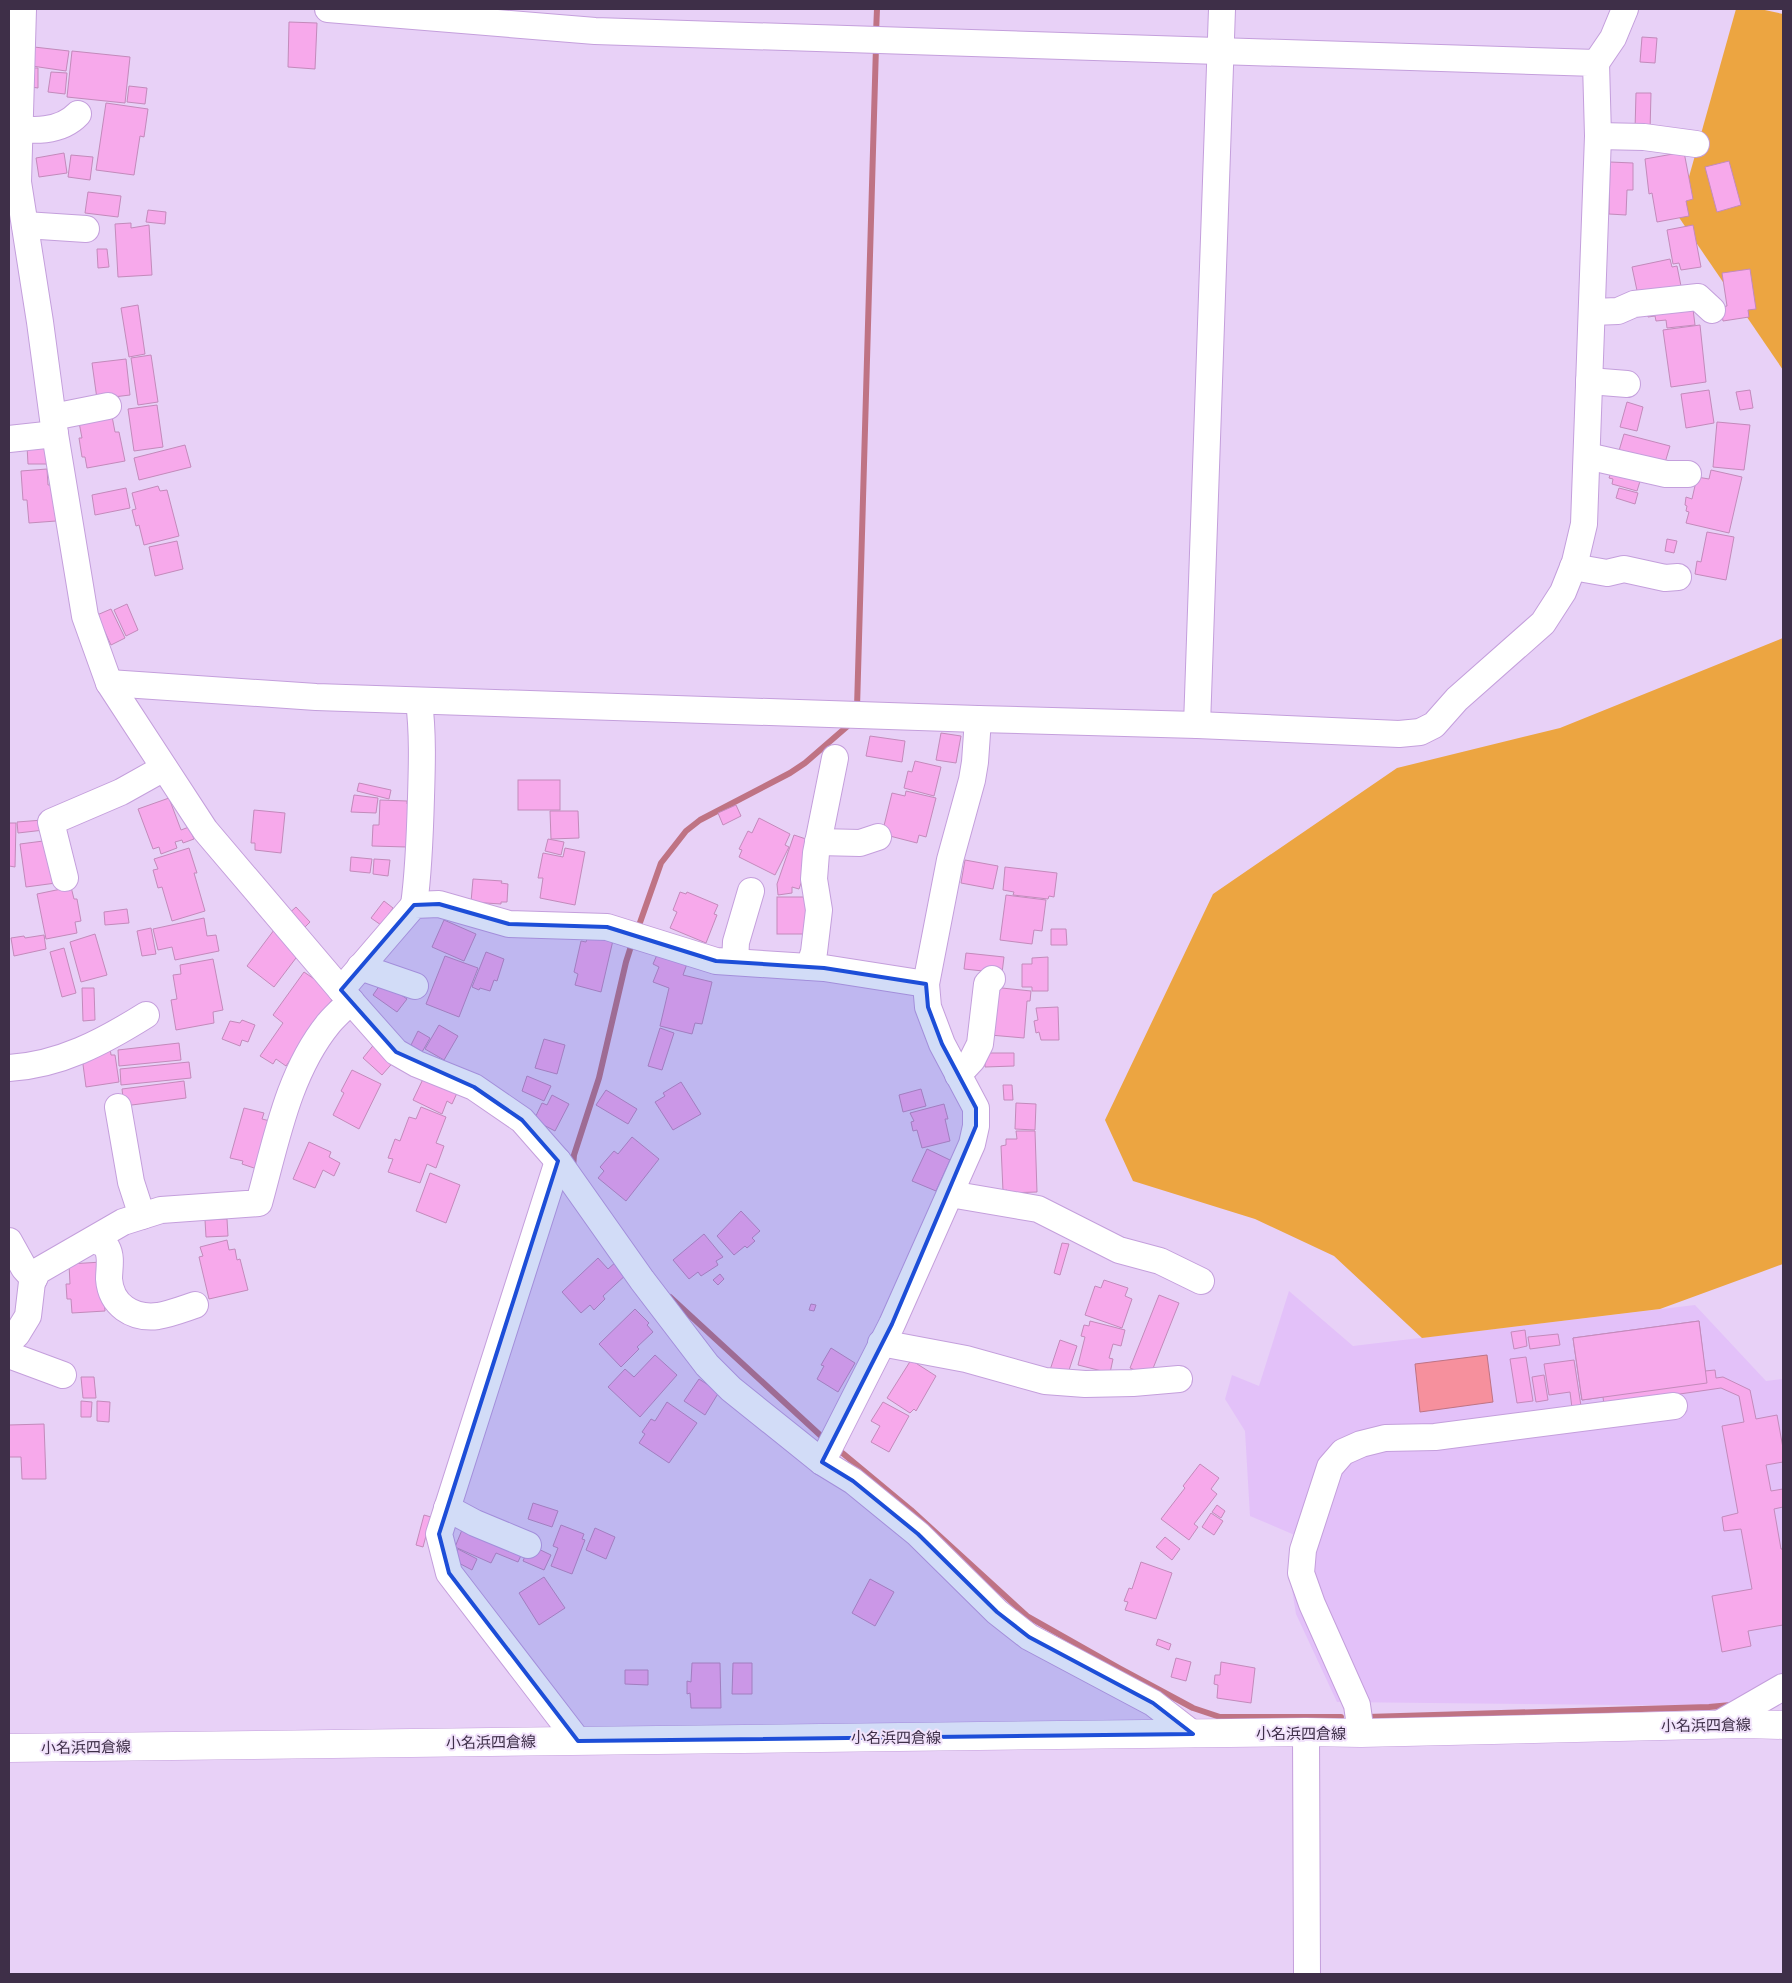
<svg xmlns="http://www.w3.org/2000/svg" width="1792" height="1983" viewBox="0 0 1792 1983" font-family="Inter,'Noto Sans JP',sans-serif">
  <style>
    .built { fill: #e3c1f9 }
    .green { fill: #eca541 }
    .water { fill: #f6909d; stroke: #bf7384 }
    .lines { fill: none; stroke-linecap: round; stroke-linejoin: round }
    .stream { stroke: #bf7384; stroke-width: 6 }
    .building { fill: #f7a9eb; stroke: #c38abb }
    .minor-casing { stroke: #c49fdc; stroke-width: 28 }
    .major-casing { stroke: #c49fdc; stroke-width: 29 }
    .minor { stroke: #fff; stroke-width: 26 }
    .major { stroke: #fff; stroke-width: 28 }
    .marked { fill: #1d4ed8; fill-opacity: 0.2; stroke: #1d4ed8; stroke-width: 4; stroke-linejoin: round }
    .labels { text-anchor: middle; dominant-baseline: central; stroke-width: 4; stroke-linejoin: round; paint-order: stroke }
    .street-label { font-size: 15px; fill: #3e2f48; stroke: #f1e2fb }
  </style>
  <rect width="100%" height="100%" fill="#e8d1f7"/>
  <polygon class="built" points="1289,1291 1353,1346 1695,1305 1766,1381 1783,1379 1783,1673 1727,1706 1337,1702 1296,1614 1290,1577 1297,1536 1250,1516 1245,1431 1225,1399 1232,1375 1259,1386"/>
  <g class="green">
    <polygon points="1736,9 1760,9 1783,14 1783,370 1678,216"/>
    <polygon points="1783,638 1783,1264 1660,1309 1422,1338 1334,1256 1255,1219 1133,1181 1105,1120 1213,894 1397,768 1560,728"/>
  </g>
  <polygon class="water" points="1487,1355 1493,1402 1420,1412 1415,1364"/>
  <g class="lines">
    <g class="stream">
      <polyline points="876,33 877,9"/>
      <polyline points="857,708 876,46"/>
      <polyline points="637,931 661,863 686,831 700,820 790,773 805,763 850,724"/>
      <polyline points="573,1167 574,1155 599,1078 626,962 633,940"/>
      <polyline points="670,1297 820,1435"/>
      <polyline points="840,1451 911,1510 1027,1616 1119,1668 1193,1708 1220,1717 1341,1717"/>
      <polyline points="1367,1717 1709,1707 1731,1705"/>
    </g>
  </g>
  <g class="building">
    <polygon points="289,22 317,23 315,69 288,67"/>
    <polygon points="1642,37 1657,38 1655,63 1640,62"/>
    <polygon points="34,47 69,51 66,71 32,66"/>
    <polygon points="72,51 130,57 125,103 67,97"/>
    <polygon points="31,68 38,68 38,88 31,87"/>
    <polygon points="51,72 67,73 65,94 48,92"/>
    <polygon points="129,86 147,88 145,104 127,102"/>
    <polygon points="1636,93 1651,93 1650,131 1635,130"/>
    <polygon points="106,103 148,109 144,137 140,136 134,175 96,170"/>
    <polygon points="1684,152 1693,199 1686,201 1689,216 1657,222 1652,193 1649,194 1645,159"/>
    <polygon points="64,153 67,173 39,177 36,158"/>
    <polygon points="71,155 93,157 90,180 68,177"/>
    <polygon points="1729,161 1741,205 1717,212 1705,167"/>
    <polygon points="1610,162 1633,163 1633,190 1627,190 1626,215 1609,214"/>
    <polygon points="88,192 121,196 118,217 85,213"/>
    <polygon points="148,210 166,212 165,224 146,222"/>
    <polygon points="131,223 131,228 149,225 152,275 118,277 115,224"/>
    <polygon points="1693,225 1701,267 1681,270 1679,263 1673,264 1667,230"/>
    <polygon points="97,249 107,249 109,267 98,268"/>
    <polygon points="1670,259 1672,267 1677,266 1682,291 1639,300 1632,267"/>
    <polygon points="1750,269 1756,309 1748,310 1749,317 1723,321 1721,307 1727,306 1722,273"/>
    <polygon points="1692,301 1695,325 1667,328 1666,320 1656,321 1655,316 1648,317 1647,307"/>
    <polygon points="138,305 145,354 129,357 121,308"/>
    <polygon points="1700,325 1706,382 1671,387 1663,330"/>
    <polygon points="151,355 158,402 138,405 131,358"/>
    <polygon points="126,359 130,395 97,399 92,363"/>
    <polygon points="1709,390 1714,423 1686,428 1681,394"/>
    <polygon points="1750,390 1753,408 1740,410 1736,392"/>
    <polygon points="1627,402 1643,407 1637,431 1620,427"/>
    <polygon points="157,405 163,447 134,451 128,409"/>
    <polygon points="111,411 115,432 119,432 125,461 87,468 85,457 82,457 79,438 82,438 78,417"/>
    <polygon points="1717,422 1750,425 1744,470 1713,467"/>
    <polygon points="1624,434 1670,446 1664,466 1618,454"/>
    <polygon points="185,445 191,467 139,480 134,458"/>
    <polygon points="27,446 49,446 50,464 28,464"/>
    <polygon points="47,469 48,485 52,485 56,521 29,523 27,500 23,500 21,471"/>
    <polygon points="1612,469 1641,478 1637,491 1612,484 1613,479 1609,478"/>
    <polygon points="1711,470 1742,477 1729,533 1686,523 1689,512 1686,511 1687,506 1685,505 1686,497 1692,499 1697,477 1709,479"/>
    <polygon points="158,486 160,491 167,490 179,536 144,545 139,525 136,526 132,510 136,509 132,493"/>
    <polygon points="126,488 130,508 95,515 92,495"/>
    <polygon points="1619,488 1638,493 1635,504 1616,498"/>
    <polygon points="1707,532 1734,537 1726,580 1695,574 1697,561 1701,562"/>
    <polygon points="1667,539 1677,541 1674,553 1665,551"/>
    <polygon points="177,541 183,569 155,576 149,547"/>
    <polygon points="127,604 138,630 126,636 114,610"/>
    <polygon points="111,609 125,638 111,645 97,615"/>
    <polygon points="941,733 961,736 956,763 936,760"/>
    <polygon points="870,736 905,741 902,762 866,756"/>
    <polygon points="915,761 941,767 934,796 904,788 908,771 912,772"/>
    <rect x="518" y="780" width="42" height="30"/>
    <polygon points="359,783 391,790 389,799 357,791"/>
    <polygon points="906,791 936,798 926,837 919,835 917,843 882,834 892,793 905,796"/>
    <polygon points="354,795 378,798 376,813 351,812"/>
    <polygon points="169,798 181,830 189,827 194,839 183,843 182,840 175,842 177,848 161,854 159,847 153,849 138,809"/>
    <polygon points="380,800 407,801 407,804 416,804 407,847 372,846 373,825 379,825"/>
    <polygon points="736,805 741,816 723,825 718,813"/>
    <polygon points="254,810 285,813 281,853 255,850 255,843 251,843"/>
    <polygon points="550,811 578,811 579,838 551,839"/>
    <polygon points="759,818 790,834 785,845 789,847 775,875 739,857 742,850 739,849 748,831 752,833"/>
    <polygon points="43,820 44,830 18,833 17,822"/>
    <polygon points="9,823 16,823 15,867 9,866"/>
    <polygon points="794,835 815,842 799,889 792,887 792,893 778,895 777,884"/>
    <polygon points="548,839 564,842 561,855 545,851"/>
    <polygon points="51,840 56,883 26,887 20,844"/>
    <polygon points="189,848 197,873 194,873 205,911 172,921 162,887 158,888 153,870 158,869 154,859"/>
    <polygon points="565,848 585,852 575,905 540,898 543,878 538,878 543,853 563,857"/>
    <polygon points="351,857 372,859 370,873 350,871"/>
    <polygon points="374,859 390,860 388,876 373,874"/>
    <polygon points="965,860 998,866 993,889 961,883"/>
    <polygon points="1005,867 1057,873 1054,897 1049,896 1048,899 1013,895 1014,892 1003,890"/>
    <polygon points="473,879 502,881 501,883 508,884 507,902 501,902 501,904 471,902"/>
    <polygon points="71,887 74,899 77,899 81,921 75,922 77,933 46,939 37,894"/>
    <polygon points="680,892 686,894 687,892 718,905 714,914 717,915 706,943 670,928 677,912 673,910"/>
    <polygon points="1006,895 1046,900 1042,931 1034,930 1032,944 1000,940"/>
    <rect x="777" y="897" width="31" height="37"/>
    <polygon points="384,901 393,908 381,925 371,918"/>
    <polygon points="296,907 310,922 301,931 286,916"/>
    <polygon points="127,909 129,923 105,925 104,912"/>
    <polygon points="204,918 207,936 216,935 219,951 175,960 172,947 158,950 153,929"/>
    <polygon points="444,920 476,934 464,961 432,947"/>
    <polygon points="151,928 156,954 142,956 137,931"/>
    <polygon points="1051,929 1066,929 1067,945 1051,945"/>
    <polygon points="274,930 302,950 274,987 247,966"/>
    <polygon points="95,934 107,975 81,982 70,942"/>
    <polygon points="44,935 46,949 14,956 11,938 24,936 25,938"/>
    <polygon points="614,936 601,992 575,985 578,974 574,972 581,941 586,942 587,939"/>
    <polygon points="64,948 76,993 62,997 50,952"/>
    <polygon points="660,948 688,961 683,975 712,982 702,1024 695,1023 692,1034 660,1026 669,988 653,982 659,967 653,964"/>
    <polygon points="486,952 504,959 497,981 494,980 490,991 480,988 479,990 472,987"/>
    <polygon points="966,953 1004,957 1002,973 964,969"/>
    <polygon points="445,956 478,968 459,1017 426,1004"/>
    <polygon points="1048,957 1048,991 1032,991 1032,987 1022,987 1022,964 1032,964 1032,958"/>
    <polygon points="213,959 223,1010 213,1012 214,1023 176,1030 171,1000 177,999 173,975 181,974 180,965"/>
    <polygon points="304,972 336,994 286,1066 276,1059 273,1064 260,1056 283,1023 273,1015"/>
    <polygon points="382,982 407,999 397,1012 373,995"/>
    <polygon points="992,987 1031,991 1030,1001 1027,1001 1024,1038 990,1035"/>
    <polygon points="82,988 94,988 95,1020 83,1021"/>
    <polygon points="1058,1007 1059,1040 1041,1040 1039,1032 1036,1033 1034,1021 1038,1020 1036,1008"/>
    <polygon points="242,1020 255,1025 248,1042 242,1040 240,1046 222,1039 230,1021 240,1023"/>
    <polygon points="439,1025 458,1036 444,1060 425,1049"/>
    <polygon points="660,1028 674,1033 662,1070 648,1066"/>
    <polygon points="418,1031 430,1038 422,1052 411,1045"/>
    <polygon points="544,1039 565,1045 557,1074 535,1068"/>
    <polygon points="376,1042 396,1059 382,1075 363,1058"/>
    <polygon points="179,1043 181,1060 119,1066 118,1050"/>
    <polygon points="110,1048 111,1055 115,1055 119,1082 86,1087 82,1057"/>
    <polygon points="985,1053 1014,1053 1014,1066 985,1067"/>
    <polygon points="189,1062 191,1078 121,1085 120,1069"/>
    <polygon points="352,1070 381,1084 359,1129 333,1115 344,1093 341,1091"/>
    <polygon points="527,1076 551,1086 544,1101 522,1091"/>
    <polygon points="424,1077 457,1093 452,1104 447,1101 442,1114 413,1100"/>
    <polygon points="184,1081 186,1098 124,1106 122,1089"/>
    <polygon points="681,1082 701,1114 673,1130 655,1102 665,1096 663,1093"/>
    <polygon points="1003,1085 1012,1085 1013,1100 1004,1100"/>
    <polygon points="921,1089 926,1106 903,1112 899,1095"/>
    <polygon points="606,1090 637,1109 628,1124 596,1105"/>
    <polygon points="552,1095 569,1104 555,1131 534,1120 542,1103 547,1105"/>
    <polygon points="1016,1103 1036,1104 1035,1130 1015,1129"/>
    <polygon points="944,1104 948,1119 945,1119 950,1141 922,1148 917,1130 913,1131 911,1122 914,1121 910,1113"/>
    <polygon points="421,1107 446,1117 436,1143 444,1146 436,1168 427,1164 420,1183 388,1172 393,1159 388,1158 395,1139 400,1141 409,1117 416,1119"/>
    <polygon points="244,1108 264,1113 262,1119 274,1122 260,1170 242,1164 243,1161 230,1158"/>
    <polygon points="1016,1131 1035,1131 1037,1192 1007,1193 1007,1190 1003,1191 1001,1146 1006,1145 1006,1139 1017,1139"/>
    <polygon points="632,1137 659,1159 626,1201 598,1178 604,1171 600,1167 614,1151 618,1154"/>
    <polygon points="309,1142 331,1152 329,1157 340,1163 334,1176 323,1170 315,1188 293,1179"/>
    <polygon points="927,1149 950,1160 936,1191 912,1181"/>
    <polygon points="430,1173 460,1185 446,1223 416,1211"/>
    <polygon points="741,1211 760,1231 752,1238 755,1241 747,1248 745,1246 734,1255 717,1236"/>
    <polygon points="227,1219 228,1236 206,1237 205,1220"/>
    <polygon points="704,1234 723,1257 716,1261 718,1265 701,1276 698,1272 689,1279 673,1260"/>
    <polygon points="227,1240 229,1250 235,1249 237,1260 240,1259 248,1290 209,1299 199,1257 203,1256 200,1247"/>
    <polygon points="1062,1243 1069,1244 1060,1275 1054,1273"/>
    <polygon points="598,1258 608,1269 617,1261 628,1273 603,1296 605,1299 594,1310 590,1305 581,1313 562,1292"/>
    <polygon points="102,1262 105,1311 72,1313 71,1299 67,1299 66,1284 70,1284 69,1264"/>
    <polygon points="720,1274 724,1279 718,1285 713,1280"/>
    <polygon points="1104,1280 1128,1288 1125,1296 1132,1299 1122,1328 1085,1315 1095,1286 1101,1288"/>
    <polygon points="1159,1295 1179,1303 1150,1376 1130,1368"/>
    <polygon points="811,1304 816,1305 814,1311 809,1310"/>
    <polygon points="635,1309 649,1323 647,1325 653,1332 637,1347 639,1349 621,1367 599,1344"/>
    <polygon points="1090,1321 1125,1330 1121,1346 1113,1344 1109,1358 1113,1359 1110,1373 1078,1365 1085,1337 1081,1336 1084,1325 1089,1326"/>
    <polygon points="1699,1321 1705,1371 1715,1370 1716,1378 1723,1377 1750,1390 1756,1419 1777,1415 1783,1448 1783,1462 1766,1465 1771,1491 1783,1489 1783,1507 1774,1509 1781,1549 1783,1549 1783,1625 1748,1631 1751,1646 1722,1652 1712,1596 1752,1589 1741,1529 1724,1531 1722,1517 1738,1513 1722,1426 1744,1422 1739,1396 1721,1388 1604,1405 1603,1397 1582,1400 1573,1338"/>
    <polygon points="1699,1321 1707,1383 1582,1400 1573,1338"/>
    <polygon points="1525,1330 1527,1346 1514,1349 1511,1332"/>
    <polygon points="1558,1334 1560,1345 1530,1349 1528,1337"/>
    <polygon points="1060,1340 1077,1346 1067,1376 1050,1370"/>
    <polygon points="831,1348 855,1363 838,1392 817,1379 824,1366 821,1365"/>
    <polygon points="655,1355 677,1375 640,1417 608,1387 625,1369 634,1377"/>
    <polygon points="1526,1357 1533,1401 1517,1403 1510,1359"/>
    <polygon points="911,1360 936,1376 916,1411 914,1409 910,1413 887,1398"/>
    <polygon points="1574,1360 1581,1406 1572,1408 1570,1392 1549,1395 1544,1364"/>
    <polygon points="1544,1375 1548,1400 1536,1402 1532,1377"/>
    <polygon points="81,1377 94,1377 96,1398 83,1398"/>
    <polygon points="699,1379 719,1392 705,1415 684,1401"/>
    <polygon points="81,1401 92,1402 91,1417 81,1417"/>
    <polygon points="97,1401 110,1402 109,1422 97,1421"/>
    <polygon points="667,1402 697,1423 669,1463 639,1443 645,1434 642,1432 651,1419 655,1421"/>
    <polygon points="883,1402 909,1416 889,1452 871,1442 880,1426 871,1421"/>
    <polygon points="44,1424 46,1479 22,1479 21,1457 9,1457 9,1425"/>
    <polygon points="1200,1464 1219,1478 1211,1489 1217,1494 1194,1524 1198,1527 1189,1540 1161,1519 1185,1488 1183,1486"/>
    <polygon points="533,1503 558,1511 552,1527 528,1519"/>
    <polygon points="1217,1505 1225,1511 1221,1518 1212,1512"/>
    <polygon points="1211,1513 1223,1521 1214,1535 1202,1527"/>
    <polygon points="424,1515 431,1517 423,1547 416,1545"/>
    <polygon points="464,1525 523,1551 518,1562 496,1553 491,1563 455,1547"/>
    <polygon points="561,1525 584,1534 582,1539 585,1540 572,1574 551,1566 558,1548 553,1546"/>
    <polygon points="595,1528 615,1537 606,1559 586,1550"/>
    <polygon points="1165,1537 1180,1549 1172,1560 1156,1547"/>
    <polygon points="530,1545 551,1555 544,1570 523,1561"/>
    <polygon points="458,1549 477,1559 472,1570 453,1560"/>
    <polygon points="1141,1562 1172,1573 1156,1619 1125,1610 1128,1602 1124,1601 1129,1588 1132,1589"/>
    <polygon points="544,1577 565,1608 539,1625 519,1593"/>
    <polygon points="870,1579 894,1592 875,1626 852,1613"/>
    <polygon points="1158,1639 1171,1644 1169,1650 1156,1645"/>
    <polygon points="1176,1658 1191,1662 1186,1681 1171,1677"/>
    <polygon points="1221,1662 1255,1668 1251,1703 1217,1698 1218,1685 1214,1684 1215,1675 1220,1675"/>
    <polygon points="692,1663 720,1663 721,1708 691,1708 690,1693 687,1694 687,1681 691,1682"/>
    <polygon points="733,1663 752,1663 752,1694 732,1694"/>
    <polygon points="625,1670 648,1670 648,1685 625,1684"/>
  </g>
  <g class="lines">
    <defs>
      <g id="minor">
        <polyline points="23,9 18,182 40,322 55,434 85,616 109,683 205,830 341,990 396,1052 417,1064 474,1087 522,1120 558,1161 642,1280 707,1365 731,1389 822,1462 853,1481 918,1534 997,1612 1029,1637 1153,1703 1193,1734"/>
        <polyline points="1596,63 1613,38 1625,9"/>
        <path d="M9,128C32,131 60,133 78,114"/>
        <polyline points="1598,136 1644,137 1696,144"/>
        <polyline points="25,225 86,229"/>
        <polyline points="1592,312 1618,311 1634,304 1698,297 1712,310"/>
        <polyline points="1589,381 1627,384"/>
        <polyline points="53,417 108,406"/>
        <polyline points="9,439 55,434"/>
        <polyline points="1587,456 1666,474 1688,474"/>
        <polyline points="1573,567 1607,573 1624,569 1665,578 1678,577"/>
        <polyline points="109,683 316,697 978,719 1197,725 1399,734 1420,732 1434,725 1457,699 1543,623 1563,592 1575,562 1584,524 1598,136 1596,63 595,31 328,9"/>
        <polyline points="1197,725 1222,9"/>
        <polyline points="818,842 860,843 878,837"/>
        <polyline points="65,878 51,822 121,792 164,768"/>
        <path d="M414,905C419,869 420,834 421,797C422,765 423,733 419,701"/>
        <polyline points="735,962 736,942 751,891"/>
        <polyline points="360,967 415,986"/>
        <polyline points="809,967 814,952 819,910 814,879 816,853 835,758"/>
        <polyline points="341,990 414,905 439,904 509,924 607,927 716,961 824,968 926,984"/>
        <path d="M9,1068C60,1065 103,1042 146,1015"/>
        <polyline points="958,1075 972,1060 980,1044 987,984 992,979"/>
        <polyline points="118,1107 131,1182 142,1216"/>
        <polyline points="558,1161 439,1534 449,1573 578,1741"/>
        <polyline points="950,1194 1038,1209 1119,1250 1160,1261 1201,1281"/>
        <path d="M94,1240C99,1242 104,1243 107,1248C112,1257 109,1269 109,1279C111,1305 132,1319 158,1316C170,1314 183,1309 195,1305"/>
        <polyline points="9,1241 24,1268 34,1279"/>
        <path d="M9,1342L17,1334L28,1316L32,1282L38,1271L123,1222L161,1210L259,1203C276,1142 288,1073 329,1023C336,1015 344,1008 351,1001"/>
        <polyline points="881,1343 966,1359 1045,1381 1085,1384 1133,1383 1179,1379"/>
        <polyline points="9,1355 63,1375"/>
        <polyline points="822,1462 892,1324 972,1144 976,1126 976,1108 942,1044 928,1007 926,984 950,860 972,780 975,762 978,719"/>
        <polyline points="447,1508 475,1523 528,1545"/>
        <polyline points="1717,1725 1783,1687"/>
        <polyline points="1306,1732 1307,1974"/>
        <polyline points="1361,1733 1357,1705 1312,1604 1301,1573 1303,1550 1330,1467 1343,1452 1361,1444 1385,1438 1435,1437 1674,1406"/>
      </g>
      <polyline id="major" points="9,1748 1306,1732 1361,1733 1745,1724 1783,1725"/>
    </defs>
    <use href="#minor" class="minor-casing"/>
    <use href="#major" class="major-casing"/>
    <use href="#minor" class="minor"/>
    <use href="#major" class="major"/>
  </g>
  <path class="marked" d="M439,904L509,924L607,927L716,961L824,968L926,984L928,1007L942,1044L976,1108V1126L892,1324L822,1462L853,1481L918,1534L997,1612L1029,1637L1153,1703L1193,1734L578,1741L449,1573L439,1534L558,1161L522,1120L474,1087L396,1052L341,990L414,905Z"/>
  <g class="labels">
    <g class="street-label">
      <text transform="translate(1706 1725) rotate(-1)">小名浜四倉線</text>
      <text x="1301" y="1733">小名浜四倉線</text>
      <text x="896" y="1737">小名浜四倉線</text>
      <text transform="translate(491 1742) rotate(-1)">小名浜四倉線</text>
      <text transform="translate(86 1747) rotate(-1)">小名浜四倉線</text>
    </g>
  </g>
  <rect width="1792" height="1983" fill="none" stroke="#3e2f48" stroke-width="20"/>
</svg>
